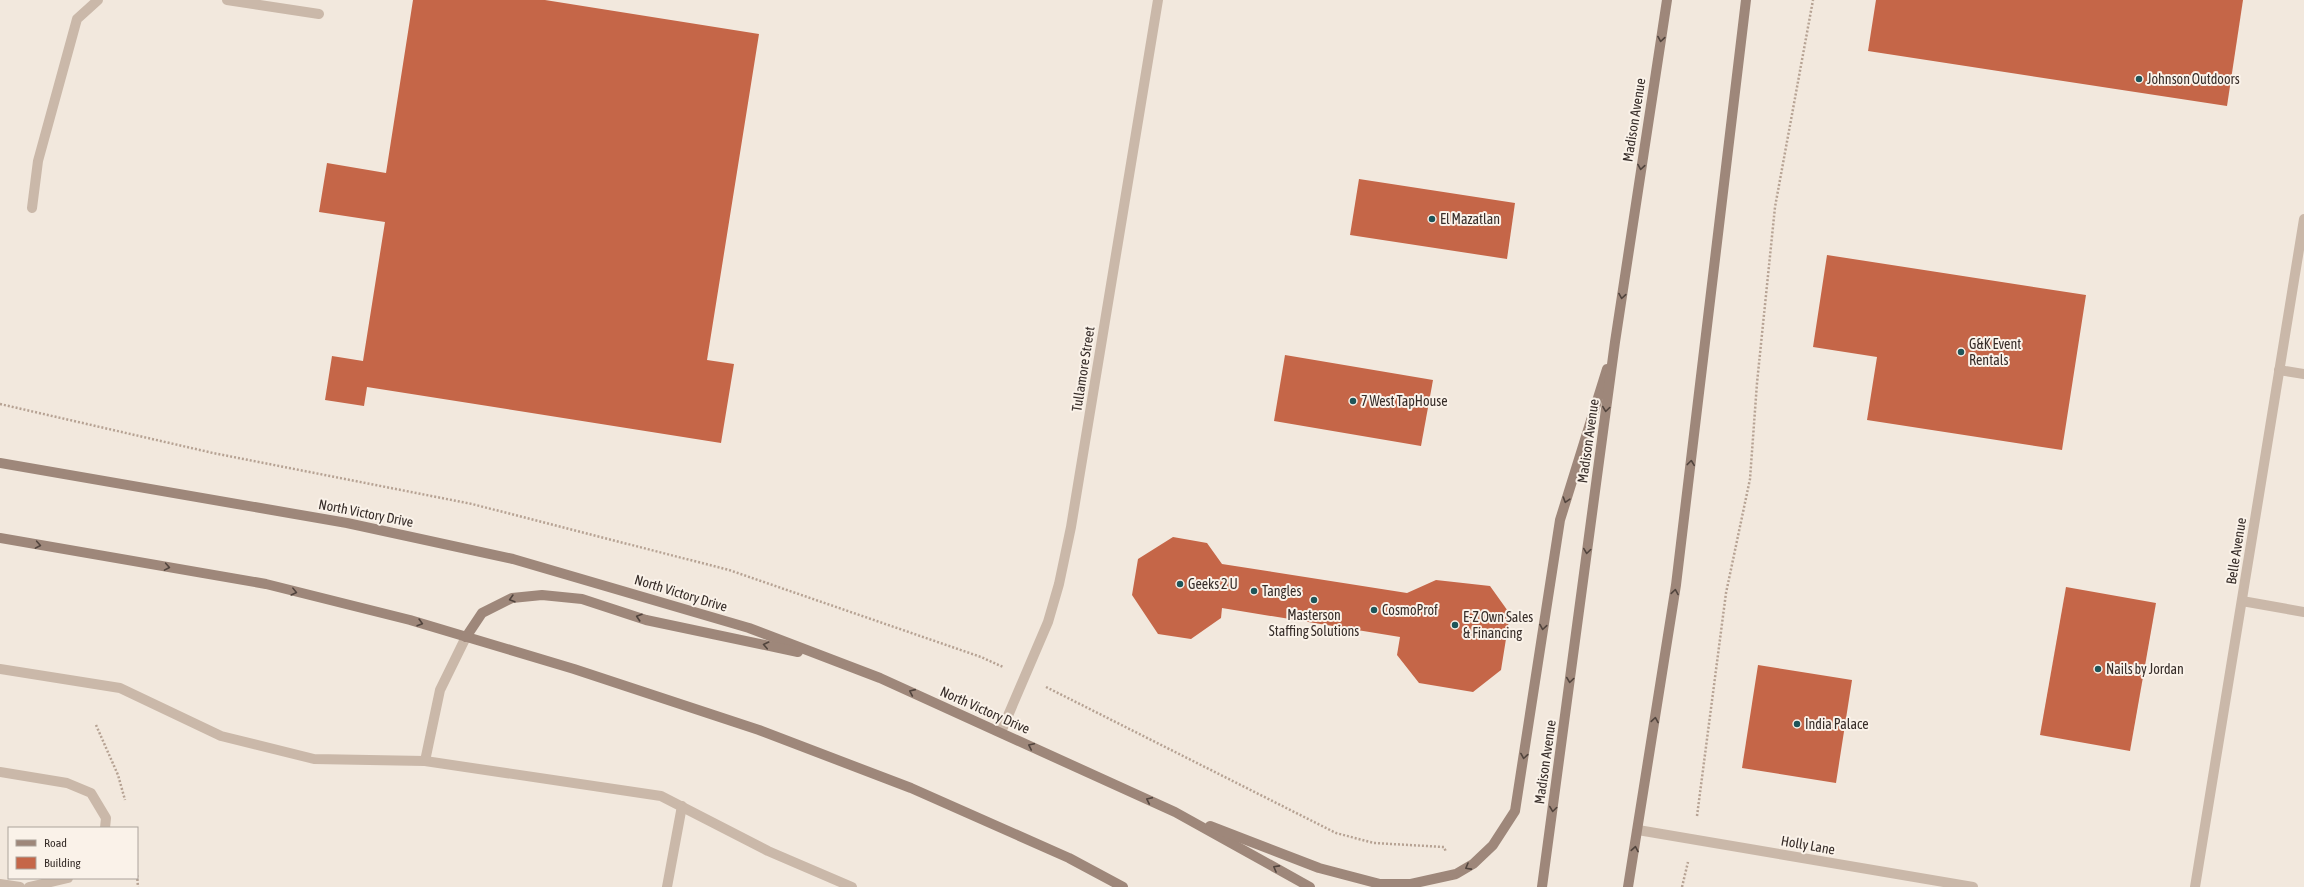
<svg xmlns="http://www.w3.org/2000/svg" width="2304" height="887" viewBox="0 0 2304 887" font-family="'Asap Condensed',sans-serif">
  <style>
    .building { fill: #c56648 }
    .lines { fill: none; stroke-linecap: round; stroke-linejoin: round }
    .path { stroke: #b6a293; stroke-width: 2.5; stroke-dasharray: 2 2; stroke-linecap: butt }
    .service { stroke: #cab8a9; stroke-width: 10 }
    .minor { stroke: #cab8a9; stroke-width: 10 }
    .tertiary { stroke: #cab8a9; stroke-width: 10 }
    .secondary { stroke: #9e877a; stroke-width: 10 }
    .oneway { stroke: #51443d }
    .poi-dot { fill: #1e5559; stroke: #faf2e9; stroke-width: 1.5 }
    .labels { text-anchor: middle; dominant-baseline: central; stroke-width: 4; stroke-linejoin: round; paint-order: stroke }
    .poi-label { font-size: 14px; fill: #372d29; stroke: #faf2e9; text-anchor: start }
    .street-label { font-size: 14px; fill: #372d29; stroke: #faf2e9 }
  </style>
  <rect width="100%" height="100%" fill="#f2e8dd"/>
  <g class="building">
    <polygon points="413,0 545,0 759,34 707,360 734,364 721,443 367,387 364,406 325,400 332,356 363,361 385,222 319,212 327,163 386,173"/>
    <polygon points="1876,0 2243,0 2227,106 1868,51"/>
    <polygon points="1359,179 1515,203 1507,259 1350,235"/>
    <polygon points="1827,255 2086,295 2062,450 1867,420 1877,357 1813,347"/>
    <polygon points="1285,355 1433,380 1421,446 1274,421"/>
    <polygon points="1173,537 1207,543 1222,564 1407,593 1436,580 1490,586 1510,614 1501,670 1473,692 1419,683 1397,655 1400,637 1222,608 1221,618 1191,639 1158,634 1132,595 1138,559"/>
    <polygon points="2066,587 2156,603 2130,751 2040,735"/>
    <polygon points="1758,665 1852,680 1836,783 1742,768"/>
  </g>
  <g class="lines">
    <g class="path">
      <polyline points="0,404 213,453 472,504 729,570 981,657 1003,667"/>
      <polyline points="1046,687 1336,833 1374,843 1444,847 1446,852"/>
      <polyline points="96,725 118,775 125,800"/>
      <polyline points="1697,816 1726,593 1750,479 1757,383 1775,207 1813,0"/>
      <polyline points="137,875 138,887"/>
      <polyline points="1682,887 1688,862"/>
    </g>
    <g class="service">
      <polyline points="227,0 319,14"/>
      <polyline points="32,208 38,161 77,19 98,0"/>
      <polyline points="2242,601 2304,612"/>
      <polyline points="0,669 120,688 221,736 314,759 425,761 661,796 768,851 852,887"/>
      <polyline points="425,761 440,690 466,637"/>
      <polyline points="0,772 67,783 91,793 106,818 105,828"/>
      <polyline points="0,884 20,887"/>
      <polyline points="29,887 68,878"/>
      <polyline points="667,887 682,806"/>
    </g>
    <g class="minor">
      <polyline points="2279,370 2304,374"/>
      <polyline points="1001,732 1048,622 1059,584 1071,527 1158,0"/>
      <polyline points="1638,830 1973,887"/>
    </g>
    <polyline class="tertiary" points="2195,887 2304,219"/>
    <g class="secondary">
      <polyline points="0,463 347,523 513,559 749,628 880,678 1175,812 1310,887"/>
      <polyline points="0,538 266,584 410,620 574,669 759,730 911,788 1069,858 1123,887"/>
      <polyline points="466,637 482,613 512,598 542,595 582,599 646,620 798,652"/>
      <polyline points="1210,826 1319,868 1380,884 1411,884 1456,874 1473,864 1493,845 1515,811 1560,520 1607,369"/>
      <polyline points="1542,887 1615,342 1667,0"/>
      <polyline points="1628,887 1676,585 1746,0"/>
    </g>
  </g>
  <defs><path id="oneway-chevron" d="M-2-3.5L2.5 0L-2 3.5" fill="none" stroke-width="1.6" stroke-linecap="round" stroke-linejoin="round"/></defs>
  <g class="oneway">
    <use href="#oneway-chevron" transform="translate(1661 39) rotate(99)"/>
    <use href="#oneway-chevron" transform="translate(1641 167) rotate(99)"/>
    <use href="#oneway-chevron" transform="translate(1622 296) rotate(99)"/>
    <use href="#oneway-chevron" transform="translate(1606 409) rotate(98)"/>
    <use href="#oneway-chevron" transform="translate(1691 463) rotate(-83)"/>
    <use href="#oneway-chevron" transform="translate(1566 500) rotate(107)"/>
    <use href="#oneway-chevron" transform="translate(38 545) rotate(10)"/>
    <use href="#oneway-chevron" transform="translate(1587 551) rotate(98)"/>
    <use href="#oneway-chevron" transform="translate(167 567) rotate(10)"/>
    <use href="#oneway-chevron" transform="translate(294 592) rotate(14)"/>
    <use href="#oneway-chevron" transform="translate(1675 592) rotate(-81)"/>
    <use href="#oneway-chevron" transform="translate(512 599) rotate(164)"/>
    <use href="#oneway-chevron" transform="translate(639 617) rotate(-162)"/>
    <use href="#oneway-chevron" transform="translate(420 623) rotate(16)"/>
    <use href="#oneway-chevron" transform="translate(1543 627) rotate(99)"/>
    <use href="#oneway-chevron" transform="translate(766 645) rotate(-168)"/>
    <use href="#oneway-chevron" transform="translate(1570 680) rotate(98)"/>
    <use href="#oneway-chevron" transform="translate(912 692) rotate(-156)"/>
    <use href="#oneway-chevron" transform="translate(1655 720) rotate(-81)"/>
    <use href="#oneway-chevron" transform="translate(1031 746) rotate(-155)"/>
    <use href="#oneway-chevron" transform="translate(1524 756) rotate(99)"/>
    <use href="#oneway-chevron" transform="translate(1149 800) rotate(-155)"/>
    <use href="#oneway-chevron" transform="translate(1553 809) rotate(98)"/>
    <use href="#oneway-chevron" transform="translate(1635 849) rotate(-80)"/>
    <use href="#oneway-chevron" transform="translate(1468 867) rotate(151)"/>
    <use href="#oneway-chevron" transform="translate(1276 868) rotate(-151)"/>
  </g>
  <g class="poi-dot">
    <circle cx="2139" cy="79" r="4"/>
    <circle cx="1432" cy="219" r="4"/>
    <circle cx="1961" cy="352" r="4"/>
    <circle cx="1353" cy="401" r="4"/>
    <circle cx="1180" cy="584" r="4"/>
    <circle cx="1254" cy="591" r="4"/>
    <circle cx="1314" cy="600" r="4"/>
    <circle cx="1374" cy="610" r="4"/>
    <circle cx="1455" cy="625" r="4"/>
    <circle cx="2098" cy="669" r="4"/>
    <circle cx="1797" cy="724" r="4"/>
  </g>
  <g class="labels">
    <g class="poi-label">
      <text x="2147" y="79">Johnson Outdoors</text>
      <text x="1440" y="219">El Mazatlan</text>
      <text x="1969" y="344">G&amp;K Event<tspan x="1969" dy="16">Rentals</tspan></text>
      <text x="1361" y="401">7 West TapHouse</text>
      <text x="1188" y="584">Geeks 2 U</text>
      <text x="1262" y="591">Tangles</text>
      <text x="1382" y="610">CosmoProf</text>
      <text x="1314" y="615" text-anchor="middle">Masterson<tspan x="1314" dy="16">Staffing Solutions</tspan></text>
      <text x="1463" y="617">E-Z Own Sales<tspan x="1463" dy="16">&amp; Financing</tspan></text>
      <text x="2106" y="669">Nails by Jordan</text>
      <text x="1805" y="724">India Palace</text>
    </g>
    <g class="street-label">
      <text transform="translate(1634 120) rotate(-81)">Madison Avenue</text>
      <text transform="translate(1083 369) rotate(-81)">Tullamore Street</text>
      <text transform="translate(1588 441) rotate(-82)">Madison Avenue</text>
      <text transform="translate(366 513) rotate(11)">North Victory Drive</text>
      <text transform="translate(2236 551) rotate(-81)">Belle Avenue</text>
      <text transform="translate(681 593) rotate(17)">North Victory Drive</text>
      <text transform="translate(985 710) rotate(24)">North Victory Drive</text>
      <text transform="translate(1545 762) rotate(-82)">Madison Avenue</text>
      <text transform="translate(1808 845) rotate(10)">Holly Lane</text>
    </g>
  </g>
  <rect x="8" y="827" width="130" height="52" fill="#faf2e9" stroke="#aca39c"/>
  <rect x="16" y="840" width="20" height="6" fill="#9e877a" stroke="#aca39c"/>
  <text x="44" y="847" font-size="12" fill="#372d29">Road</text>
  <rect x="16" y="857" width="20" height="12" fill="#c56648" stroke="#aca39c"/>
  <text x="44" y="867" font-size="12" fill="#372d29">Building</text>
</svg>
